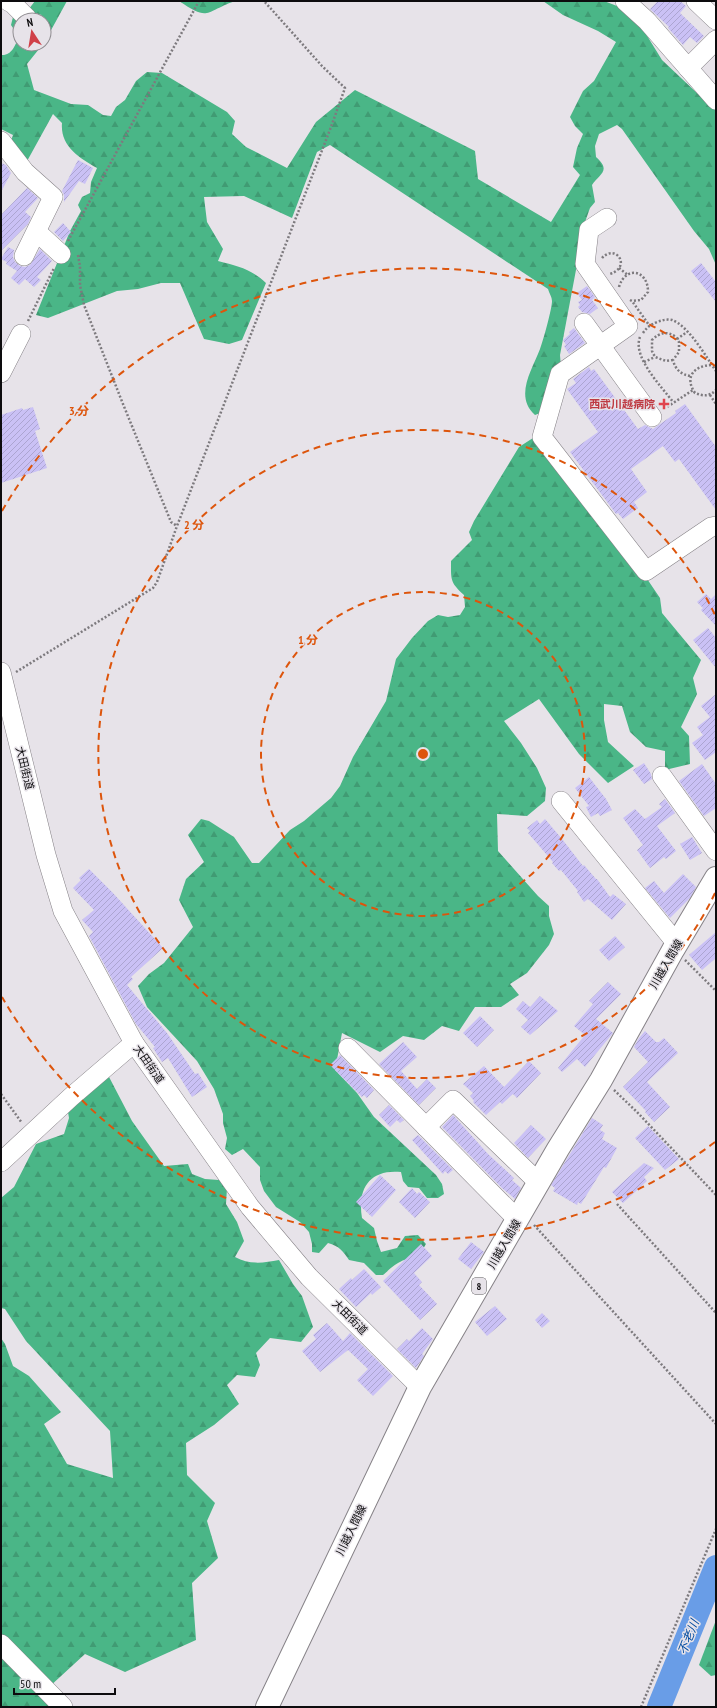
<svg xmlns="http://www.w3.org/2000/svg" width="717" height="1708" viewBox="0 0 717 1708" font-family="'PT Sans Narrow','Noto Sans JP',sans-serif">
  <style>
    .forest { fill: url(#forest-firs) }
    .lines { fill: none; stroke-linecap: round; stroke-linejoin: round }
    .river { stroke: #699de7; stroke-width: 24 }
    .building { fill: url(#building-hatch) }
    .minor-casing { stroke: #868287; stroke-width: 20 }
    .major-casing { stroke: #868287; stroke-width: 24 }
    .path { stroke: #7d7a7e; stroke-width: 2.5; stroke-dasharray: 2 2; stroke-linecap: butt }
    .minor { stroke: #fff; stroke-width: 19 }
    .major { stroke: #fff; stroke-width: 22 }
    .ring { fill: none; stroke: #dd550c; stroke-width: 2; stroke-dasharray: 7 5 }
    .health-dot { fill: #e0444e; stroke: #e7e3e9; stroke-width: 1.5 }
    .labels { text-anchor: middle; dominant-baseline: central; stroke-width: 3; stroke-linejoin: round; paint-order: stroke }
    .shield { fill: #e7e3e9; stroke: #4e4c50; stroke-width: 1 }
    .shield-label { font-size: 10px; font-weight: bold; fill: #0d0c0e }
    .health-label { font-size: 11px; font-weight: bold; fill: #be3a42; stroke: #e7e3e9; text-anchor: end }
    .street-label { font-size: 11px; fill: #0d0c0e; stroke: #e7e3e9 }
    .water-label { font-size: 12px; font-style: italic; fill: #014ba0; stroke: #e7e3e9 }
    .centre { fill: #dd550c; stroke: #e7e3e9; stroke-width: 2 }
    .ring-label { font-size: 12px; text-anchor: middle; font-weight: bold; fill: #dd550c; stroke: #e7e3e9; stroke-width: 3; stroke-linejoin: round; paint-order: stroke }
  </style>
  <defs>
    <pattern id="forest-firs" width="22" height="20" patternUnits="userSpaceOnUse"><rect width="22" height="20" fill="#4ab687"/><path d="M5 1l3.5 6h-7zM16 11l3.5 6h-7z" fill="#409b73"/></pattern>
    <pattern id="building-hatch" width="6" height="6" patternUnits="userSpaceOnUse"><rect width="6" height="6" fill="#cac1f5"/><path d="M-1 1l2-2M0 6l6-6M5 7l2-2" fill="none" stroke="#aca5d1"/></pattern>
  </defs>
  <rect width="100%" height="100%" fill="#e7e3e9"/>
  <g class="forest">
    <path d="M35,1H67L44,43V20H20V44H43L27,64L34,90L71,104L88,105L103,115L111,116L116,107L125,100L136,81L147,72L162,73L227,112L235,121L232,134L246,147L287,168L316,122L355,90L475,151L478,179L551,222L580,175L573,167L577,148L583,134L575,126L570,117L583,91L594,81L616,42L598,31L563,15L543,1H604L617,6L641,26L662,60L716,111V265L709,249L694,231L622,129L617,125L599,134L595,146L596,157C612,171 599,174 592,185L595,202L590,208L585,222L560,355L561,367L543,412L535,415C514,396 532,370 540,349C543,341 552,309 552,301C552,297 549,293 548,289L330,145L317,152L292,218L244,196L204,197L207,222L223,249L218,261C238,266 251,269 266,283L242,340L229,344L204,339L180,283H161L138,289L117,291L48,318L36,315L70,231L81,211L78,205L82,197L90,193L91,182L97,168C79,158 60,146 62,123L53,114L26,163L10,143L13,135L1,129V55C12,56 15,45 19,37L11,25L13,17L25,14Z"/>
    <path d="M179,1H235C204,12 210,22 179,1Z"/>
    <path d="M533,438L637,564L660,598L662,613L701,660L693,678L697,694L681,727L689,736L690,764L665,770V751L646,747L630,732L622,706L604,704V720L608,742L634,766L608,783L579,754L539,699L504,721L521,743L537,768L546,788L545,801L527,816L497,814L498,851L538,896L549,906V916L554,934L549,945L527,973L510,984L519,995L501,1007H475L459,1031L442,1026L424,1040L403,1036L380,1052L342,1033L335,1070L357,1093L374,1117L436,1175L442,1184L444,1194L438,1198H427L419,1188L408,1187L403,1181L401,1172C370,1169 357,1188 362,1218L374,1228L377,1241L381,1252L397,1248L405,1236L418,1235L426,1244C417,1260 412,1255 398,1263C392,1266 387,1272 383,1275H376L364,1263L349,1260C343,1251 339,1246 328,1243L319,1253L312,1252V1244L309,1232L300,1222L276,1207L264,1191L260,1180V1167L243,1149L232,1155L225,1149L227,1138L223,1123V1114L214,1089L197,1061L147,1007L138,986L149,974L164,963L193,927L179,900L186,879L204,862L188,835L201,819L209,821L234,837L252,863H259L290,830L304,821L331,798L340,786L353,757L386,701L396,659L412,638L428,621L438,615L448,617L460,615L465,607L464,595C450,582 451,580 451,561L472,540L469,532L474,521L519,447Z"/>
    <path d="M108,1075L132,1121L164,1166L188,1164L192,1174L205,1179L219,1180L227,1188L226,1204L237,1222L244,1241L235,1257C250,1265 263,1263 279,1260L293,1284L302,1296L313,1327L301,1342L270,1338L256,1353L260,1365L255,1377L237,1375L227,1385L239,1404L214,1425L186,1443L187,1475L215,1503L207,1521L218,1558L192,1583L196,1640L125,1672L85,1654L48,1688L63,1707H1V1338L5,1344L13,1366L29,1376L61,1412L44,1424L67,1464L113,1478L110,1431L26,1341L5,1309L1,1308V1198L14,1187L36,1144L64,1134L69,1118L67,1106Z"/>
    <polygon points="716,1620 716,1675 711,1676 699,1665"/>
  </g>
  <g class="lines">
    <polyline class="river" points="659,1707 716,1567"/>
  </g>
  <g class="building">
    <polygon points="658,1 680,1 686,6 680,13 704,36 697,43 690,37 683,45 668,28 669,27 650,9"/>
    <polygon points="78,160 93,168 85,184 79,181 64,202 64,195 62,191"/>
    <polygon points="1,163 6,165 11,173 1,192"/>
    <polygon points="27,188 38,198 25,212 31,217 28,224 1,251 1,215"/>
    <polygon points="63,223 71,232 63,241 54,232"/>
    <polygon points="8,247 14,250 13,257 15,262 20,266 25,267 30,265 40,249 52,261 37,277 41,280 34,287 25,279 19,285 11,278 17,271 6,264 7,262 1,259"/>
    <polygon points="701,263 716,282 716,302 691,271"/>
    <polygon points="587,286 595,297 592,300 598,308 590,314 582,312 578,307 580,305 578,302 582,300 577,293"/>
    <polygon points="574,328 585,343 569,354 564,346 566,345 563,340 570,334 569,332"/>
    <polygon points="589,367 591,371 594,369 638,429 645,425 653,429 676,413 675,411 685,404 716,447 716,510 679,459 675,462 663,446 631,469 647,492 634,502 638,508 623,519 618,513 616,514 570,452 598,432 567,389 576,383 573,379"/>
    <polygon points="33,407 40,429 35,431 47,468 1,483 1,415 22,408 23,410"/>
    <polygon points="706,594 711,599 716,594 716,626 701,610 703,608 697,602"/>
    <polygon points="708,628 716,638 716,668 693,640"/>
    <polygon points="716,694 716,752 705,760 692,743 703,735 697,727 710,717 701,706"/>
    <polygon points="644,763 651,774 652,779 644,784 633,770"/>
    <polygon points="702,764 716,784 716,808 704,816 679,781"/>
    <polygon points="589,777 606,799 612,810 600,816 598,813 591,817 586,807 589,806 575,788"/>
    <polygon points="665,799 675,813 657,826 676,851 666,859 664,857 650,868 637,850 643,845 623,818 635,809 645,819 662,807 659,804"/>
    <polygon points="545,819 562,839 583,866 584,865 596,879 597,879 610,897 613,894 626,904 612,920 588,899 584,902 577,892 578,891 561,870 559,871 552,863 553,862 528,833 530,831 527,828 537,820 540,824"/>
    <polygon points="692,837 702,853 690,860 680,844"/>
    <polygon points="89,869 113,893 163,948 131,977 133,979 127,985 167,1033 195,1074 198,1073 207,1087 192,1097 168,1058 162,1062 153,1048 155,1047 136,1024 89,936 93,932 82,920 94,910 73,888 81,880 79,878"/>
    <polygon points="683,874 696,887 690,898 670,918 645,888 654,881 664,893"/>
    <polygon points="716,932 716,958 702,970 689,955"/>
    <polygon points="615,936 625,947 609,961 599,950"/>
    <polygon points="608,982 621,994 596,1019 613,1033 585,1067 577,1059 562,1072 558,1068 585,1035 574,1026 593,1004 589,1001"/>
    <polygon points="540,996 558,1011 530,1035 521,1027 528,1020 516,1009 523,1001 530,1007"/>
    <polygon points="480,1016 494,1030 477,1047 463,1033"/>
    <polygon points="645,1031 656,1042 659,1042 664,1038 678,1053 647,1082 670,1107 654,1122 645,1112 646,1111 623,1087 648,1062 634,1047 639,1038"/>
    <polygon points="403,1042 417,1057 401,1071 417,1089 427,1079 436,1088 419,1105 379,1064"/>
    <polygon points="340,1055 374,1090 367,1098 364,1095 362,1097 330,1065"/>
    <polygon points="529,1061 541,1073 517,1098 513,1094 502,1104 500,1102 486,1115 473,1102 474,1101 470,1096 473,1093 463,1084 484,1066 504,1087"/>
    <polygon points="389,1105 404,1120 400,1123 397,1120 390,1127 379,1115"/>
    <polygon points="453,1115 488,1154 514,1178 512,1180 521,1188 515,1199 502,1188 442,1127"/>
    <polygon points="592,1118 603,1125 600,1130 605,1133 602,1139 617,1148 606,1168 604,1167 581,1204 578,1202 577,1205 553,1191 555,1188 551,1185"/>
    <polygon points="531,1125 546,1139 528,1158 514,1143"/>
    <polygon points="648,1126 679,1159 665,1170 635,1138"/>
    <polygon points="418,1135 453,1170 448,1174 445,1171 443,1174 412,1140"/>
    <polygon points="644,1163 654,1168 644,1177 647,1181 623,1203 612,1192"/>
    <polygon points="380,1175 396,1190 372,1217 356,1202"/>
    <polygon points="412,1188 417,1194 419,1192 430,1202 415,1218 399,1202"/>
    <polygon points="471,1242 484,1252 471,1269 458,1259"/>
    <polygon points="421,1244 432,1256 414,1273 422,1282 419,1285 437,1304 420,1320 383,1281"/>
    <polygon points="364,1269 381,1287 372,1295 371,1293 356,1307 339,1289 351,1278 352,1280"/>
    <polygon points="495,1306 507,1319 487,1336 475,1322"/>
    <polygon points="542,1313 550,1321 542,1328 535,1320"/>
    <polygon points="327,1323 343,1341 350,1333 393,1376 373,1396 357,1380 368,1369 348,1350 320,1372 302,1351 316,1339 313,1335"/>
    <polygon points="422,1328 433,1339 422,1354 424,1356 416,1368 397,1349 407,1339 409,1341"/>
  </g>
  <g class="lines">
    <defs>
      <g id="minor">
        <polyline points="8,1 13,4 27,18"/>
        <polyline points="625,1 647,21 688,68 716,40"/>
        <polyline points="696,1 716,20"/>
        <polyline points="688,68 716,100"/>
        <polyline points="1,141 25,172 53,197 24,256"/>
        <polyline points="607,218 589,230 585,264 628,326 560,374 542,437 646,571 711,527 716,526"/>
        <polyline points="37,232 61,254"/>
        <polyline points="584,323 652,417"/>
        <polyline points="1,373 21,334"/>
        <polyline points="1,672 46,855 63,911 134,1043 250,1207 309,1277 420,1387"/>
        <polyline points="662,776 716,851"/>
        <polyline points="561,801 677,944"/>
        <polyline points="348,1048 518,1220"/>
        <polyline points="426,1127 453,1100 539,1183"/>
        <polyline points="1,1162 71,1097 134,1043"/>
        <polyline points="1,1644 63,1707"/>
      </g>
      <polyline id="major" points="267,1707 420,1387 558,1149 601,1080 673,950 716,878"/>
    </defs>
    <use href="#minor" class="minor-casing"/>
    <use href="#major" class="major-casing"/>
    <g class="path">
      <polyline points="68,241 199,1"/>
      <polyline points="78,255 80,266 80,285 84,305 123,404 171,522 177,526"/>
      <path d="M602,258C616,243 632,267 610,274"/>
      <polyline points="619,268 628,275"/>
      <path d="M619,287C625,266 648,269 648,292L641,300L632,301"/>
      <polyline points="630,300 632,301 649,325"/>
      <polyline points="28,321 54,268"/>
      <path d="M643,333C647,327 650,325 657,322C662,320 667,319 672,320C689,326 706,357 716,371"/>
      <path d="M640,337C632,357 662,387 673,402"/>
      <polyline points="677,339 687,332"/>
      <path d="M673,360L666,361L655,357L652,351V340C660,332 667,331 676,337L679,342V352L673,360C675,369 681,375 691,376"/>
      <polyline points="644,362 655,357"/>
      <path d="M711,365C694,366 684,377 695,393C703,396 709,397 716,390"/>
      <polyline points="710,395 716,404"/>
      <polyline points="664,409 693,390"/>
      <polyline points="16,672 153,588 157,582 177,526 331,127 345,88 322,66 264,1"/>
      <polyline points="685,960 716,991"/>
      <polyline points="614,1090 637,1112 716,1195"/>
      <polyline points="1,1094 22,1123"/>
      <polyline points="617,1204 716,1313"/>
      <polyline points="534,1225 716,1424"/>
      <polyline points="641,1707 716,1529"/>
    </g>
    <use href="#minor" class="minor"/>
    <use href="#major" class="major"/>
  </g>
  <g class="ring">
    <circle cx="423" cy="754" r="162"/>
    <path d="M715 893A324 324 0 1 1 715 615"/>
    <path d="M715 1142A486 486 0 0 1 2 997M2 511A486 486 0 0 1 715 366"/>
  </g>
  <path class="health-dot" d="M662 398h4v4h4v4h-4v4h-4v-4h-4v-4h4z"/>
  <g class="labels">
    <rect class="shield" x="472" y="1278" width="14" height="16" rx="3"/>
    <g class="shield-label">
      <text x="479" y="1286">8</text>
    </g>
    <g class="health-label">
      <text x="655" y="404">西武川越病院</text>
    </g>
    <g class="street-label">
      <text transform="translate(25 768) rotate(76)">大田街道</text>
      <text transform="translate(666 964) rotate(-60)">川越入間線</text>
      <text transform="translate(149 1064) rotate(55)">大田街道</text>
      <text transform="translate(504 1244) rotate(-60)">川越入間線</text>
      <text transform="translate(350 1317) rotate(45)">大田街道</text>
      <text transform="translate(351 1530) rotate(-64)">川越入間線</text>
    </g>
    <g class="water-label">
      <text transform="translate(688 1637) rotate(-68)">不老川</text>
    </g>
  </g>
  <circle cx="423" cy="754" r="6" class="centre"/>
  <g class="ring-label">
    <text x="79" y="415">3 分</text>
    <text x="194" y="529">2 分</text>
    <text x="308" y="644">1 分</text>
  </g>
  <rect width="717" height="1708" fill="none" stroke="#0d0c0e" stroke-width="4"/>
  <g transform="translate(32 32) rotate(348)"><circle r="19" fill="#e7e3e9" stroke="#908d91"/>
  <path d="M0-3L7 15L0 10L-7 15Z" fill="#d04048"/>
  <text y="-6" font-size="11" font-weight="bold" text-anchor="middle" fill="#0d0c0e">N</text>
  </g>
  <path d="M14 1688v6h101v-6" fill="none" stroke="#0d0c0e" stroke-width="2"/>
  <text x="20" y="1688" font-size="12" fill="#0d0c0e" stroke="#e7e3e9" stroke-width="3" paint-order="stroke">50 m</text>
</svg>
